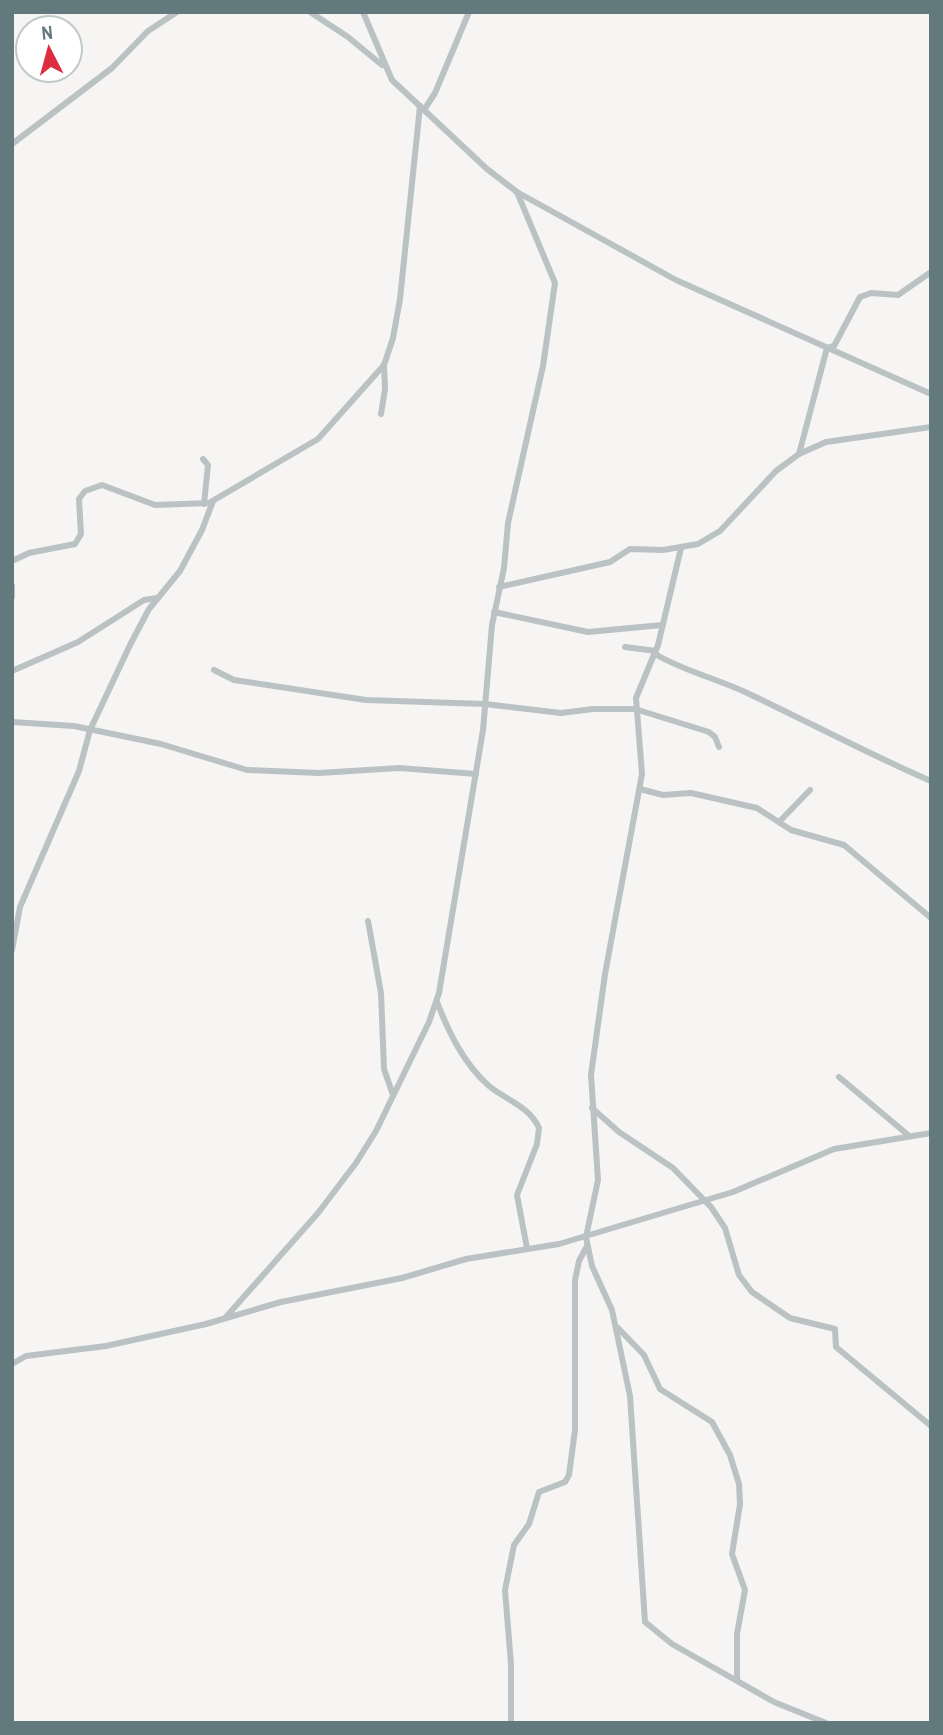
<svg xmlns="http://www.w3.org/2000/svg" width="943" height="1735" viewBox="0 0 943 1735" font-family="'Archivo Narrow',sans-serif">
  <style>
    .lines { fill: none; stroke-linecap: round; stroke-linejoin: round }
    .street { stroke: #bbc2c3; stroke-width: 6 }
  </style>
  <rect width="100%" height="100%" fill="#f6f5f3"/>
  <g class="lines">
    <g class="street">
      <polyline points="310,12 348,37 382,65"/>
      <polyline points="363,12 392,80 487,169 517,192 676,280 931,394"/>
      <polyline points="424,110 435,93 469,12"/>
      <polyline points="12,144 112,68 148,31 177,12"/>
      <polyline points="381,414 385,389 384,365"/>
      <polyline points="799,454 827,348 834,346 860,297 871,293 898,295 931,272"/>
      <polyline points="203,459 208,465 204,504"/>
      <polyline points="681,548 658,645 636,698 642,774 605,974 591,1075 598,1180 586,1237 592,1266 612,1310 630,1396 645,1622 672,1644 774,1702 826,1723"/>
      <polyline points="12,561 29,553 75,544 81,534 79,499 85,491 102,485 155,505 209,503 318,439 384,365 393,338 400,299 420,106"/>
      <polyline points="12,586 12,597"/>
      <polyline points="499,587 610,562 630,549 663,550 698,544 720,531 776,471 799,454 826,442 931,427"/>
      <polyline points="494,612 588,632 662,625"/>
      <polyline points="625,647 656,651"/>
      <path d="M655,654C684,671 715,678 745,692C807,721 868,754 931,781"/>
      <polyline points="214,670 234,680 366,700 485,704 561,713 593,709 635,709 709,732 715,737 719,747"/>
      <polyline points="12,671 78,642 144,600 157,598"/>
      <polyline points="12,722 74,726 161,744 247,770 319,773 399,768 476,774"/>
      <polyline points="640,789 663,795 691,793 757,808 791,830 844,845 931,918"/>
      <polyline points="779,822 810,790"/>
      <polyline points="368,921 381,993 384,1069 393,1095"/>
      <polyline points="12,950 20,907 79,771 90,730 131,643 149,609 180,571 202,530 213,501"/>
      <path d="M437,1002C449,1033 464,1064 489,1086C506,1100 529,1106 539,1128L537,1144L517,1195L527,1248"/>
      <polyline points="839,1077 908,1135"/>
      <polyline points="592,1108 619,1132 673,1168 711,1207 725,1228 739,1275 752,1292 790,1318 835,1329 836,1347 931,1426"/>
      <polyline points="226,1317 318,1213 356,1163 376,1131 429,1022 439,993 483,730 492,625 504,568 508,523 543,366 555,283 517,192"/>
      <polyline points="618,1328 644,1355 660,1389 712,1422 730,1455 739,1484 740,1504 732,1554 745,1590 737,1634 737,1679"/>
      <polyline points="12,1364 26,1356 106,1346 206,1324 281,1302 402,1278 466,1259 559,1244 733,1192 834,1149 931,1133"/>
      <polyline points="511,1723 511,1664 505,1590 514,1545 529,1524 539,1492 565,1482 569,1475 575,1430 575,1280 579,1261 587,1246"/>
    </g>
  </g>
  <rect width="943" height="1735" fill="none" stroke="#627a7d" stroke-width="28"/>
  <g transform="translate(49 49) rotate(354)"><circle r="33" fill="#ffffff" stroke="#c0cacb" stroke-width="2"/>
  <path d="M0-5L12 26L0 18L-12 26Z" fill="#dc2d41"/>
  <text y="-10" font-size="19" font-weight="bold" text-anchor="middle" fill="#627a7d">N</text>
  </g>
</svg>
